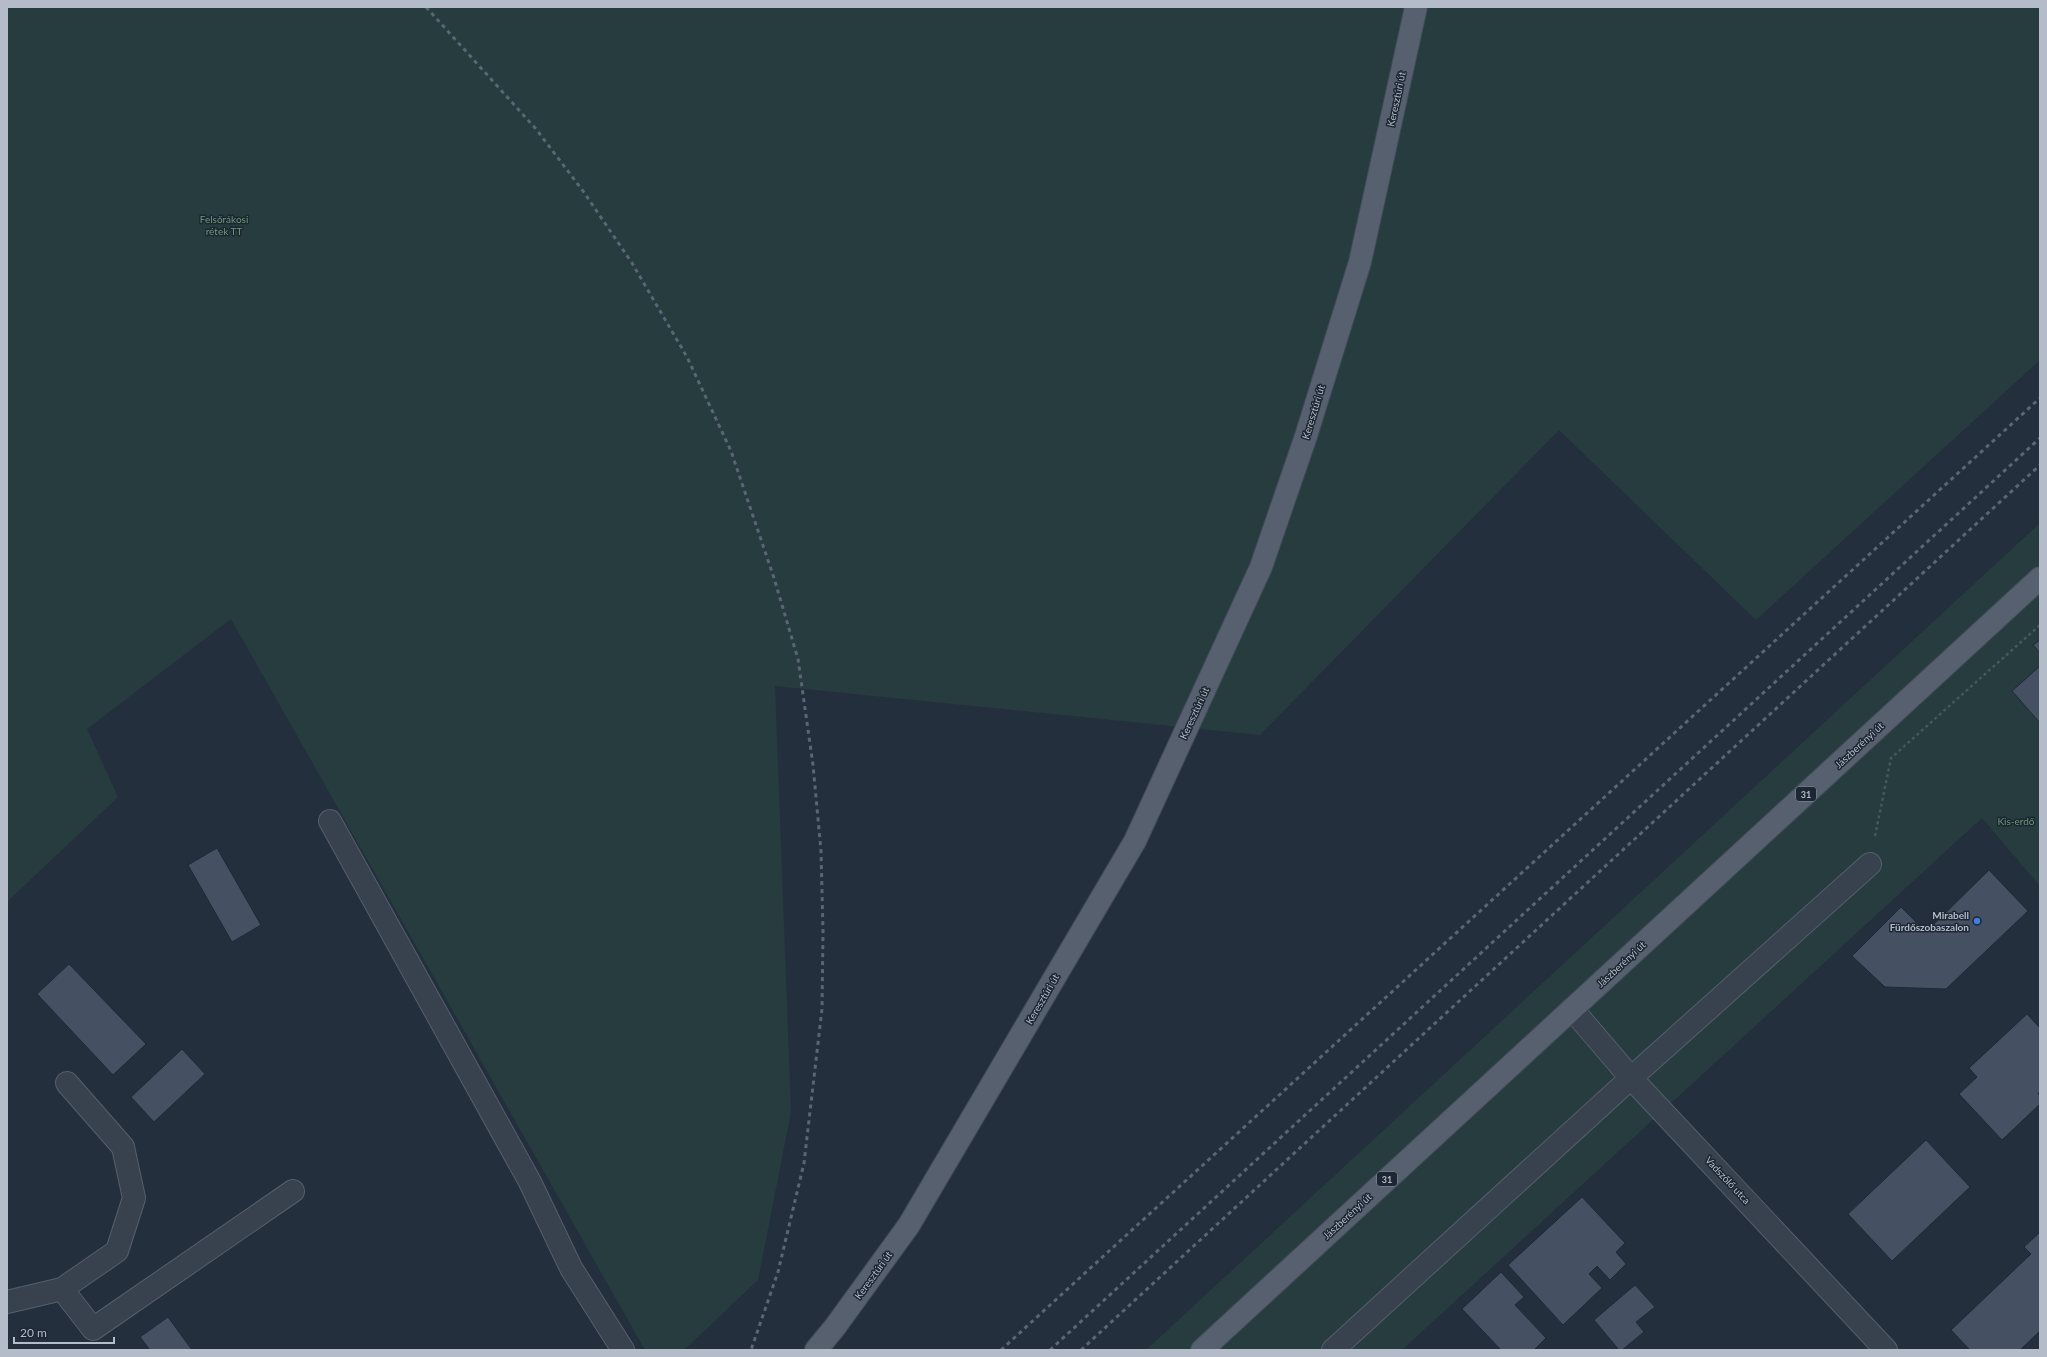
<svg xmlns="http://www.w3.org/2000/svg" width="2047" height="1357" viewBox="0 0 2047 1357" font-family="Lato,sans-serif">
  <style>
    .green { fill: #263c3f }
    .building { fill: #455162; stroke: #1f2835 }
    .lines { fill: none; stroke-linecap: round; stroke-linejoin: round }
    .minor-casing { stroke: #565f6c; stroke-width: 24 }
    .major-casing { stroke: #414a57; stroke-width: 24 }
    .path { stroke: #44595c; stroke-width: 2.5; stroke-dasharray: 3 3; stroke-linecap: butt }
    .minor { stroke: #38414e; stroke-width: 22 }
    .major { stroke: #56606e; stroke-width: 22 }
    .rail { stroke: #5a6575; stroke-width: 3; stroke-dasharray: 4 4; stroke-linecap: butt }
    .shop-dot { fill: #3f7fe0; stroke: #1d2633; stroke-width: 1.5 }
    .labels { text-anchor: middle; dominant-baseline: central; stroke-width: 3; stroke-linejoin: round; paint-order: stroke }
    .shield { fill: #1d2633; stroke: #878f9c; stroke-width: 1 }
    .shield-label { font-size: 9px; font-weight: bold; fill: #b4bcc9 }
    .street-label { font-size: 10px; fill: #b4bcc9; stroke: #1d2633 }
    .park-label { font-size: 10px; fill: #6b9a76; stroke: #1d2633 }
    .poi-label { font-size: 10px; font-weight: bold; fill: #b4bcc9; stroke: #1d2633; text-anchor: end }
  </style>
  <rect width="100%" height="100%" fill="#242f3e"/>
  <g class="green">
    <polygon points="7,7 2040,7 2040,360 1756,620 1559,430 1260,735 775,686 791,1112 758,1280 684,1350 645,1350 231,619 87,729 118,797 7,902"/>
    <polygon points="2040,523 2040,886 1982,818 1402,1350 1146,1350"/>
  </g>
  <g class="building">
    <polygon points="2040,640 2040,653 2033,645"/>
    <polygon points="2040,666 2040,723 2012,691"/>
    <polygon points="217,848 261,925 232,942 188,865"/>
    <polygon points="1989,870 2028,911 1946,989 1885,987 1852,956 1901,907 1926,932"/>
    <polygon points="69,964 146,1044 113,1075 37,994"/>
    <polygon points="2027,1014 2040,1028 2040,1091 2038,1094 2040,1096 2040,1104 2002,1140 1959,1094 1977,1077 1969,1068"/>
    <polygon points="182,1049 205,1074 154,1122 131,1097"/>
    <polygon points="1926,1140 1970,1187 1892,1261 1848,1214"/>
    <polygon points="1582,1197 1625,1243 1616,1252 1626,1264 1610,1280 1597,1266 1589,1274 1602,1288 1563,1325 1508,1265"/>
    <polygon points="2040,1232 2040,1331 2020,1350 1970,1350 1951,1330 2031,1254 2024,1247"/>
    <polygon points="1501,1272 1524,1297 1515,1305 1546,1338 1534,1350 1501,1350 1462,1309"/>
    <polygon points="1635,1285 1655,1307 1636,1322 1644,1332 1622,1350 1619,1350 1594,1320"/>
    <polygon points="168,1317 192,1350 150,1350 140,1337"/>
  </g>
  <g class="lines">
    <defs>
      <g id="minor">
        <polyline points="330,821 530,1182 571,1268 623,1350"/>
        <polyline points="1572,1009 1631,1078 1886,1350"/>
        <polyline points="62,1289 93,1329 293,1191"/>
        <polyline points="7,1302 62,1289 117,1251 134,1198 123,1147 67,1083"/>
        <polyline points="1333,1350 1631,1078 1870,864"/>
      </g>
      <g id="major">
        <polyline points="816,1350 835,1327 909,1225 1135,841 1261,567 1306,436 1360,262 1416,7"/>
        <polyline points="1202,1350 2040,578"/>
      </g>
    </defs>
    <use href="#minor" class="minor-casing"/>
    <use href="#major" class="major-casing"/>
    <polyline class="path" points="1875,836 1891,758 2040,625"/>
    <use href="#minor" class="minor"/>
    <use href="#major" class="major"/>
    <g class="rail">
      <polyline points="426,7 536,129 583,191 632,263 687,357 731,451 774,578 798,659 813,765 821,851 823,932 822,1009 804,1163 778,1272 751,1350"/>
      <polyline points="1001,1350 2040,398"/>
      <polyline points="1050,1350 2040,438"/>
      <polyline points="1081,1350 2040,465"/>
    </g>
  </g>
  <circle class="shop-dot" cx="1977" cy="921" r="4"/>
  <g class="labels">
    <g class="shield">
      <rect x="1796" y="787" width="20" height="14" rx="3"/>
      <rect x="1377" y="1172" width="20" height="14" rx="3"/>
    </g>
    <g class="shield-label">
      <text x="1806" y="794">31</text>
      <text x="1387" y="1179">31</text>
    </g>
    <g class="street-label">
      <text transform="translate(1396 99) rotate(-78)">Keresztúri út</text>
      <text transform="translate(1313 412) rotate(-73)">Keresztúri út</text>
      <text transform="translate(1194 713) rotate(-65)">Keresztúri út</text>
      <text transform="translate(1859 745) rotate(-43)">Jászberényi út</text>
      <text transform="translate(1621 964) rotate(-43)">Jászberényi út</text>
      <text transform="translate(1042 999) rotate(-60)">Keresztúri út</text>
      <text transform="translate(1728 1180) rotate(47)">Vadszőlő utca</text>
      <text transform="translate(1347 1216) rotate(-43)">Jászberényi út</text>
      <text transform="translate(873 1275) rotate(-54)">Keresztúri út</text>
    </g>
    <g class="park-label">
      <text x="224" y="219">Felsőrákosi<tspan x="224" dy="12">rétek TT</tspan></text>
      <text x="2016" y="821">Kis-erdő</text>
    </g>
    <g class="poi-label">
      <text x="1969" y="915">Mirabell<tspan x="1969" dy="12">Fürdőszobaszalon</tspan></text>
    </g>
  </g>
  <rect width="2047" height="1357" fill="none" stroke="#b4bcc9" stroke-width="16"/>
  <path d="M14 1337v6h100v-6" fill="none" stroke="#b4bcc9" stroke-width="2"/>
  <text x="20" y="1337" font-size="12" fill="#b4bcc9" stroke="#1d2633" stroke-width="3" paint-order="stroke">20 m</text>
</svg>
